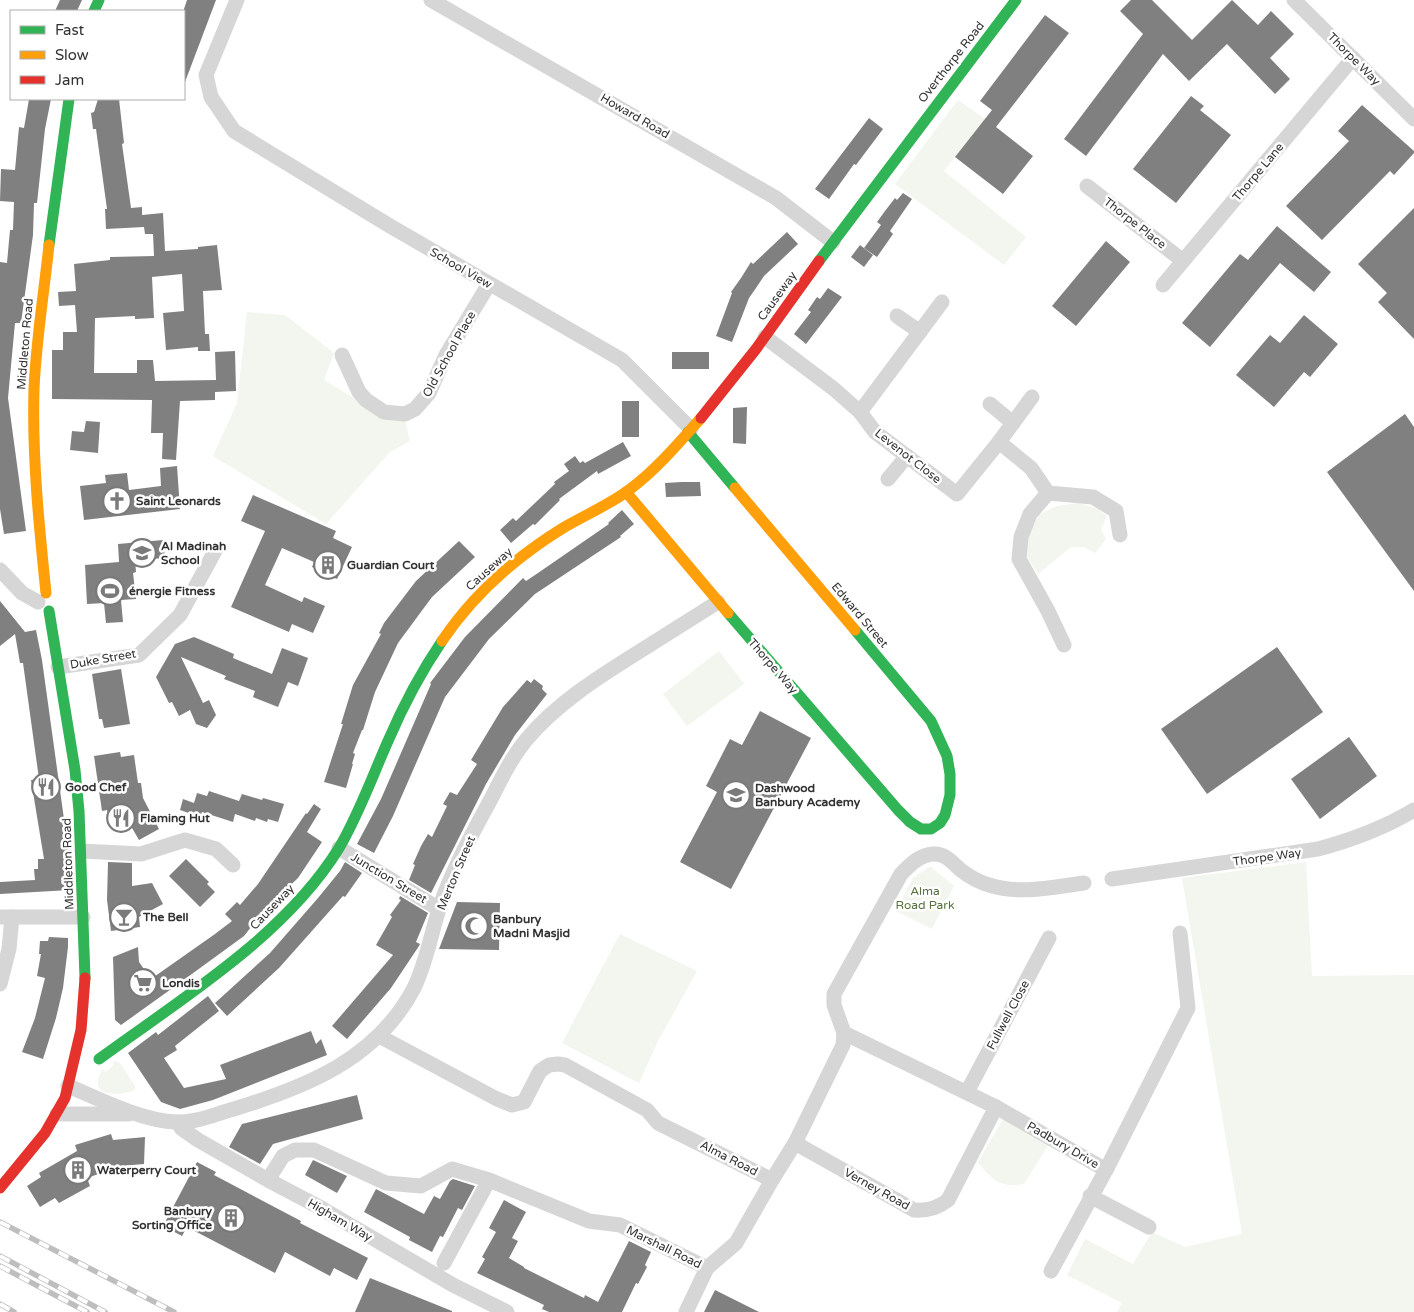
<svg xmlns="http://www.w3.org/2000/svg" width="1414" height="1312" viewBox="0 0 1414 1312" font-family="'Varela Round',sans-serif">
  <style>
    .green { fill: #f2f6ee }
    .building { fill: #808080 }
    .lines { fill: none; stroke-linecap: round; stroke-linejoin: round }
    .street { stroke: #d6d6d6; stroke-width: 15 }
    .fast { stroke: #30b455; stroke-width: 11 }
    .slow { stroke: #ff9f0a; stroke-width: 11 }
    .jam { stroke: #e5322d; stroke-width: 11 }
    .rail-casing { stroke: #bebebe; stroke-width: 5.5 }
    .rail { stroke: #fff; stroke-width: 4; stroke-dasharray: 11; stroke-linecap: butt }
    .labels { text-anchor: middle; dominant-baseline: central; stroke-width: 5; stroke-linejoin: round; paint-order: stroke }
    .street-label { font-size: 12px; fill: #323232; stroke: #fff }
    .poi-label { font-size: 12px; font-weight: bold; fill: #323232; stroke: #fff; text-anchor: start }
    .park-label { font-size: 12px; fill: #56713d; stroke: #fff }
  </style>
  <rect width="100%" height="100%" fill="#fff"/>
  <g class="green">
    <polygon points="958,100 985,119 944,171 1026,237 1004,265 895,184"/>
    <polygon points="247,312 285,315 334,353 324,380 386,418 405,419 410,441 390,452 326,524 213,456 237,403"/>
    <polygon points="1079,503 1098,509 1107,516 1101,529 1106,539 1095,553 1084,547 1071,547 1038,574 1026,555 1029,532 1040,514 1057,506"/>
    <polygon points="719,651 744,684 687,726 663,694"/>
    <polygon points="1306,862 1312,976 1414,975 1414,1312 1117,1312 1122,1303 1067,1275 1085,1239 1133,1264 1152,1232 1185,1247 1242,1234 1182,878"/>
    <polygon points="929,867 931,867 954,886 932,929 896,911 913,878"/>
    <polygon points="620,934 697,971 658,1041 639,1083 562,1043"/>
    <path d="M115,1061L120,1063L135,1086V1090C117,1097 87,1097 102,1070L106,1072L114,1065L112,1062Z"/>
    <path d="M1003,1119L1049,1144L1024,1184C1000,1188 992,1180 978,1162Z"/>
  </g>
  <g class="building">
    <polygon points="60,0 82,0 77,11 55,11"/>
    <polygon points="187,0 216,0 185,82 184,9"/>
    <polygon points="1131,0 1152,0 1192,40 1232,0 1258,25 1271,11 1294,34 1270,58 1290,79 1275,94 1227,44 1189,81 1163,54 1086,156 1064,139 1143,34 1120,11"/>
    <polygon points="1045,15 1069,33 996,127 1033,156 1003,194 955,157 992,110 980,101"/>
    <polygon points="1191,96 1204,106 1200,110 1231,135 1176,203 1133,169"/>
    <polygon points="29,99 51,99 45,129 37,203 34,203 33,235 21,323 15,323 8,398 26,531 4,534 0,509 0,262 7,263 10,230 13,230 14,202 0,201 1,169 15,170 19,127 24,128"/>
    <polygon points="98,99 119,99 124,143 122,144 131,208 142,207 142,215 163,213 165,251 198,249 198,247 217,245 222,290 203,291 205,334 209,334 210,351 198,351 198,347 166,350 163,313 184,311 182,274 152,277 154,318 135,319 135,316 95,318 94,373 137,373 137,360 153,360 155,381 216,380 215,352 235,351 236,391 215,392 215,400 180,401 176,460 162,459 163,433 151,433 152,400 52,399 52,350 63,350 63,332 77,332 75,305 59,306 58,292 76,291 74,264 110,260 110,257 154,256 153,234 145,234 144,227 106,229 105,209 107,209 96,129 93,129 91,113 94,112"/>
    <polygon points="1362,105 1414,151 1414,153 1394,175 1390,171 1322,240 1286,206 1349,141 1338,131"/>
    <polygon points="869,118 883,129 856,165 854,164 829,199 815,189"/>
    <polygon points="903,193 912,199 890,231 893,234 877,257 864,248 881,225 877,222 885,211 895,198 897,200"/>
    <polygon points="1414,208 1414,339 1378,302 1387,293 1358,264"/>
    <polygon points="1277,226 1331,272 1314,292 1280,263 1210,347 1182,323 1240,254 1248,260"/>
    <polygon points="787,232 798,244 764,276 756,288 749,298 732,342 716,336 732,293 731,292 741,278 751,262 753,264"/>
    <polygon points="1106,241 1130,262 1076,326 1052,306"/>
    <polygon points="860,245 873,255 864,267 851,257"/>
    <polygon points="828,288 842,297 806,344 794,334 811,312 808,310 817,297 820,299"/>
    <polygon points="1304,315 1338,344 1310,377 1304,372 1274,407 1236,375 1270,335 1280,343"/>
    <rect x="672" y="352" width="37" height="17"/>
    <rect x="622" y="401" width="17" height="36"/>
    <polygon points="747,407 746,444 733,443 733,408"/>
    <polygon points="1405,414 1414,427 1414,591 1327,472"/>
    <polygon points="86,421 100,422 98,453 70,450 72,431 84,432"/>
    <polygon points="623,442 631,456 598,474 597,471 559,499 560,500 535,525 533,524 511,543 500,530 513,518 516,521 555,484 554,482 569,471 564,464 575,456 580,463 583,461 585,463"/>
    <polygon points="177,466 180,509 84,520 80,486 106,483 105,475 127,473 129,490 161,486 160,468"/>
    <polygon points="682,482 700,482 701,496 666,497 665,483"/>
    <polygon points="253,495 336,531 333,538 352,547 337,579 312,567 314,562 282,548 265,585 302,602 304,597 325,606 313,633 292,624 289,632 231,607 265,531 241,521"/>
    <polygon points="622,510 634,524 620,536 621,537 535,594 489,639 445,697 393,816 374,853 357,844 381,799 431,684 430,683 465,637 523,578 526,581 538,573 609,524 608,523"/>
    <polygon points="163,540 165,558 135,560 136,572 133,573 136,599 121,600 123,622 106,623 104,603 87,604 85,565 119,562 118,544"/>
    <polygon points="459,541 475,557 432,597 398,643 375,692 363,730 362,730 353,753 355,754 352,764 353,764 346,788 324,782 343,724 341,724 353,685 381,634 379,633 384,623 416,581"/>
    <polygon points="0,601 25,632 36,630 42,660 68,848 70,890 0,894 0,882 35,880 34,869 38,869 38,859 44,859 31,780 39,779 23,663 20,663 15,634 0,646"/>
    <polygon points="194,637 234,654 233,658 272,674 282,648 308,658 298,686 288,682 278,707 253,697 255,691 224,679 226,676 181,657 203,703 209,700 216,715 207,728 196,724 190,710 179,716 172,702 169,703 156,677 175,644"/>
    <polygon points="1277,647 1323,712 1207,794 1161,729"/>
    <polygon points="121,669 130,724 104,728 102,719 99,719 92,674"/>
    <polygon points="534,679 543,686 542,689 547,694 515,735 486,784 431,893 409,880 415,865 413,864 421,846 428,834 432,837 447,806 443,804 450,792 457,795 477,764 471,760 503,707 527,680 531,683"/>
    <polygon points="760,711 811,738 731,889 680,862 717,792 706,786 730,739 742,745"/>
    <polygon points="1349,737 1377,776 1320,819 1291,779"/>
    <polygon points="120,752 121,757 134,755 138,783 141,783 143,798 159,829 139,840 128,821 112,830 107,810 102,811 94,756"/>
    <polygon points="209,791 239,801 242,794 262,800 263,798 284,804 278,822 268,819 267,822 256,818 255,821 235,814 233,822 202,812 200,817 180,810 183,799 194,803 197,793 207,796"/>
    <polygon points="314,804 321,809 307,832 322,842 298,878 275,900 278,902 255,922 244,936 174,987 121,1025 115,1020 113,957 138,947 139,962 151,979 215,934 232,921 225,914 237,902 240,905 258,884 306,813 307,814"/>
    <polygon points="186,859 209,882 207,884 215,892 200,907 169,876"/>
    <polygon points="108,862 132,863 132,886 152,883 163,904 139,917 140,927 111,931 107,900"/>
    <polygon points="345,862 362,873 345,897 343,896 279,968 227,1016 215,1003 270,953 318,898 340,871"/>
    <polygon points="400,896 428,913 416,942 420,944 419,946 391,988 347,1039 332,1026 393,955 376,945 392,917 390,915 401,900 399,899"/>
    <polygon points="457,902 500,903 499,950 439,949"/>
    <polygon points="49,937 68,938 68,947 63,988 56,1018 43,1059 22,1052 35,1018 45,978 37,976 41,954 39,954 40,941 48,941"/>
    <polygon points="208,996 219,1011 175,1046 177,1050 164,1058 184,1088 226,1079 220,1065 311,1031 316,1044 321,1039 327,1055 213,1100 180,1109 161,1102 128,1053 156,1032 158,1035"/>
    <polygon points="357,1095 363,1119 273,1144 260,1164 229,1147 242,1124"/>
    <polygon points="111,1134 113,1140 145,1137 144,1164 121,1166 87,1178 90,1186 59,1203 55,1198 40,1207 27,1186 41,1177 39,1173 77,1151 75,1145"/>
    <polygon points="313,1160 347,1176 337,1193 305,1175"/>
    <polygon points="197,1162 216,1172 214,1175 301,1221 300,1223 368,1258 357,1280 334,1268 330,1276 285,1252 275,1273 187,1227 182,1236 163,1226"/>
    <polygon points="453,1179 475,1186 462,1210 458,1208 443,1237 440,1236 432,1252 409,1240 410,1237 364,1212 376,1189 424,1214 434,1196 440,1199 450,1181"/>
    <polygon points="504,1200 526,1212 512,1238 518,1241 509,1258 524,1267 524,1268 584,1298 585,1295 598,1302 629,1241 651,1252 645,1265 647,1267 638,1284 636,1283 622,1312 549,1312 542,1309 544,1305 477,1273 485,1259 482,1257 496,1232 489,1228"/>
    <polygon points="370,1278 452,1311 452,1312 355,1312"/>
    <polygon points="715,1290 759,1312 704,1312"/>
  </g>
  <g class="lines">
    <g class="street">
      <polyline points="237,0 206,75 211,97 234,131 390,226 622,360 691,429"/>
      <polyline points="431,0 776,198 833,242"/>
      <polyline points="1294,0 1414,119"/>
      <polyline points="1087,186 1183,261"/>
      <polyline points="1163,285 1353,58"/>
      <polyline points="897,316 920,332"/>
      <polyline points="765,337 834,389 860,412 875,432 957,494 999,442 1032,397"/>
      <polyline points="342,355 359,392 366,400 384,412 405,414 415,409 429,393 446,355 489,284"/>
      <polyline points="990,404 1013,423"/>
      <polyline points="860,412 942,302"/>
      <polyline points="999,442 1031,468 1048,493"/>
      <polyline points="888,479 907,456"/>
      <polyline points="0,570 22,593 38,602"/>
      <polyline points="1064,645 1048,611 1019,559 1021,537 1030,514 1048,493 1093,497 1116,511 1120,535"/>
      <polyline points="58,667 139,655 180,615 215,551"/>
      <polyline points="339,848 439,909"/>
      <polyline points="82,851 141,854 185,840 216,849 233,865"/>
      <path d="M1112,879L1318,849C1352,840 1384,828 1414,810"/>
      <polyline points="0,917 83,917"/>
      <polyline points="0,984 9,949 12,917"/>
      <polyline points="844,1033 996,1107 1106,1170 1188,1008 1180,933"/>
      <polyline points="379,1036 497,1099 512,1105 524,1102 540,1071 549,1065 558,1064 565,1065 647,1110 658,1123 772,1180"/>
      <path d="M68,1086C100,1099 142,1121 176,1122C196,1123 215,1114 234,1109C306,1087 377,1059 414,988C427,961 431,933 440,906C453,868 472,834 491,799C501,779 512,757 526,740C556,704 597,678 637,653C664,636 691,619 718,602"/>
      <polyline points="967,1092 1049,938"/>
      <polyline points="57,1114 129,1114"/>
      <polyline points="178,1122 181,1128 198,1140 268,1180 321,1208 453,1285 507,1312"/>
      <path d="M795,1143L914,1210C927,1211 938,1208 948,1200L996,1107"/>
      <polyline points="268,1180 283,1156 295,1150 314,1150 386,1183 421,1186 452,1169 489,1180 589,1221 620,1225 707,1268"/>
      <polyline points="1090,1196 1149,1227"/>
      <polyline points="444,1263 489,1180"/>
      <polyline points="1051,1271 1106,1170"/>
      <path d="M686,1312L707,1268L736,1243L772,1180L795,1143L843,1045L844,1033L834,1005V994L901,874C910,865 919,855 933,854C946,853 952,863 962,871C970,877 979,882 989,885C1020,895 1052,887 1084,883"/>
    </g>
    <g class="fast">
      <polyline points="94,11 99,0"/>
      <polyline points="49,245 69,99"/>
      <polyline points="819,261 1016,0"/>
      <polyline points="688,432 735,488"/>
      <polyline points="49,611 75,770 79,811 85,978"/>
      <polyline points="728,613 898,810 910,822 921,829 931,829 940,823 945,815 950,795 950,774 947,756 931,721 855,630"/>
      <path d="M99,1059C181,999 285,936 339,848C359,814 372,777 388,741C403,706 421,672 442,641"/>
    </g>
    <g class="slow">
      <polyline points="735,488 855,630"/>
      <polyline points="626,492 728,613"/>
      <path d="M46,593C39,525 32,457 34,389C36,341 44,293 49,245"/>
      <path d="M442,641C473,595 516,557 563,528C585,515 609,505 629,490C656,470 679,443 701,418"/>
    </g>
    <g class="jam">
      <polyline points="701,418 756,349 819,261"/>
      <polyline points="0,1188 45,1133 65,1098 81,1030 85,978"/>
    </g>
    <defs>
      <g id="rail">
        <polyline points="0,1222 174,1312"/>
        <polyline points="0,1256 105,1312"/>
        <polyline points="0,1266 87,1312"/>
        <polyline points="0,1304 14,1312"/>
      </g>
    </defs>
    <use href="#rail" class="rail-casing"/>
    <use href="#rail" class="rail"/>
  </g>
  <defs>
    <symbol id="church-ring" viewBox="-11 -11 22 22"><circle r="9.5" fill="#fff" stroke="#7a7a7a" stroke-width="1.5"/><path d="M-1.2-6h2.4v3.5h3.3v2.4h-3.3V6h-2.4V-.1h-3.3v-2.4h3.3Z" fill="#7a7a7a"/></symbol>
    <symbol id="school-ring" viewBox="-11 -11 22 22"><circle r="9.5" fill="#fff" stroke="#7a7a7a" stroke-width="1.5"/><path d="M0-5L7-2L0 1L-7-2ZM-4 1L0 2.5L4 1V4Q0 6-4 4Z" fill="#7a7a7a"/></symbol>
    <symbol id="building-ring" viewBox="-11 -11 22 22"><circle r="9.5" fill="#fff" stroke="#7a7a7a" stroke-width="1.5"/><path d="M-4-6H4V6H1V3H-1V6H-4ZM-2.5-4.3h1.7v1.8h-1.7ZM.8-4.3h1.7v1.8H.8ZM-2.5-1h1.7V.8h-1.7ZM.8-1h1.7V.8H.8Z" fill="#7a7a7a"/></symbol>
    <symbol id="stadium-ring" viewBox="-11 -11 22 22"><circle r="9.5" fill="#fff" stroke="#7a7a7a" stroke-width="1.5"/><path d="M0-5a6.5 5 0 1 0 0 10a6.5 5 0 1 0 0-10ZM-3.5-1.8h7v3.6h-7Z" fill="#7a7a7a"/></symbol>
    <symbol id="restaurant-ring" viewBox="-11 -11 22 22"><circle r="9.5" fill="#fff" stroke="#7a7a7a" stroke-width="1.5"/><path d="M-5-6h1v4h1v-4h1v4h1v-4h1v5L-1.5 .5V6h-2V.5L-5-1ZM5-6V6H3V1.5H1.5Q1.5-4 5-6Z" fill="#7a7a7a"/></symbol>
    <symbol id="bar-ring" viewBox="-11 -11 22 22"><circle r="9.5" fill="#fff" stroke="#7a7a7a" stroke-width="1.5"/><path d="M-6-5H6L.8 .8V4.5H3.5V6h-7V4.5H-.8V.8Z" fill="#7a7a7a"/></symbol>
    <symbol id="mosque-ring" viewBox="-11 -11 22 22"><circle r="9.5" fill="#fff" stroke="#7a7a7a" stroke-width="1.5"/><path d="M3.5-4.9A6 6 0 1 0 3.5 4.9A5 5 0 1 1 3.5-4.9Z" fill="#7a7a7a"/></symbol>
    <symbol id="supermarket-ring" viewBox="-11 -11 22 22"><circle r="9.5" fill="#fff" stroke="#7a7a7a" stroke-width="1.5"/><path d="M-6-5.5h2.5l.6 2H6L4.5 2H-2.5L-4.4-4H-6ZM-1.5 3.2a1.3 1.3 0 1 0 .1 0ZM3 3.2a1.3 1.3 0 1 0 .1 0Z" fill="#7a7a7a"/></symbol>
  </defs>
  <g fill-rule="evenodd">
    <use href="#church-ring" x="101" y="485" width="32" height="32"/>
    <use href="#school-ring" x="126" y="537" width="32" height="32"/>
    <use href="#building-ring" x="312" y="549" width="32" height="32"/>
    <use href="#stadium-ring" x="94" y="575" width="32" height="32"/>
    <use href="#restaurant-ring" x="30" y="771" width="32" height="32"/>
    <use href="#school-ring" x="720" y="779" width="32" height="32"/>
    <use href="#restaurant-ring" x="105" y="802" width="32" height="32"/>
    <use href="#bar-ring" x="108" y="901" width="32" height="32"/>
    <use href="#mosque-ring" x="458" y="910" width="32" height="32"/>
    <use href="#supermarket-ring" x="127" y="967" width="32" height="32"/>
    <use href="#building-ring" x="62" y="1154" width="32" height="32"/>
    <use href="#building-ring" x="215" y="1202" width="32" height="32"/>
  </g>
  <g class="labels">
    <g class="street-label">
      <text transform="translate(1354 59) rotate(45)">Thorpe Way</text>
      <text transform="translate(951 62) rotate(-52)">Overthorpe Road</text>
      <text transform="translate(635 116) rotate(30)">Howard Road</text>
      <text transform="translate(1258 172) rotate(-50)">Thorpe Lane</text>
      <text transform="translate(1135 223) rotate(38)">Thorpe Place</text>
      <text transform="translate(461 268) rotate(30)">School View</text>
      <text transform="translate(777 296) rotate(-54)">Causeway</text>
      <text transform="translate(25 344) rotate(-85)">Middleton Road</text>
      <text transform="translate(449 354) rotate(-61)">Old School Place</text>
      <text transform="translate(908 456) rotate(38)">Levenot Close</text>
      <text transform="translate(489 569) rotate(-42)">Causeway</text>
      <text transform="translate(860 615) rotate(50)">Edward Street</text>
      <text transform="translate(103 659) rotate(-10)">Duke Street</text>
      <text transform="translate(773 666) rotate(49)">Thorpe Way</text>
      <text transform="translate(1267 857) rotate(-8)">Thorpe Way</text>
      <text transform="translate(68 864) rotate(-92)">Middleton Road</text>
      <text transform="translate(456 873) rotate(-67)">Merton Street</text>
      <text transform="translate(389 878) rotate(31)">Junction Street</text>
      <text transform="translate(272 907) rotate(-46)">Causeway</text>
      <text transform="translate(1008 1015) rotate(-62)">Fullwell Close</text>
      <text transform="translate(1063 1145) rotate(30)">Padbury Drive</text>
      <text transform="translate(729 1158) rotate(27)">Alma Road</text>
      <text transform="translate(877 1189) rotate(29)">Verney Road</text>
      <text transform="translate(340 1220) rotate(30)">Higham Way</text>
      <text transform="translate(664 1247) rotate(26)">Marshall Road</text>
    </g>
    <g class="poi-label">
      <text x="136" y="501">Saint Leonards</text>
      <text x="161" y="546">Al Madinah<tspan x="161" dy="14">School</tspan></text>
      <text x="347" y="565">Guardian Court</text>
      <text x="129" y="591">énergie Fitness</text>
      <text x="65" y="787">Good Chef</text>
      <text x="755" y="788">Dashwood<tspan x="755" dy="14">Banbury Academy</tspan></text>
      <text x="140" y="818">Flaming Hut</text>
      <text x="143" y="917">The Bell</text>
      <text x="493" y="919">Banbury<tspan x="493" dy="14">Madni Masjid</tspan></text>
      <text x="162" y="983">Londis</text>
      <text x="97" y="1170">Waterperry Court</text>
      <text x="212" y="1211" text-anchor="end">Banbury<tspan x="212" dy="14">Sorting Office</tspan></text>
    </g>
    <g class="park-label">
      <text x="925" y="891">Alma<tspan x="925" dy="14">Road Park</tspan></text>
    </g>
  </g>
  <rect x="10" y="10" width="175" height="90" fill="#ffffff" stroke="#adadad"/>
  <rect x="20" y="26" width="25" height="8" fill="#30b455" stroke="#adadad"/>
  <text x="55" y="35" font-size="15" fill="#323232">Fast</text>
  <rect x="20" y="51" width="25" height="8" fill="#ff9f0a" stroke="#adadad"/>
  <text x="55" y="60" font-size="15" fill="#323232">Slow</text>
  <rect x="20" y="76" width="25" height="8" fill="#e5322d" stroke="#adadad"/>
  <text x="55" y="85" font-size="15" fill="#323232">Jam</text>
</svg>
